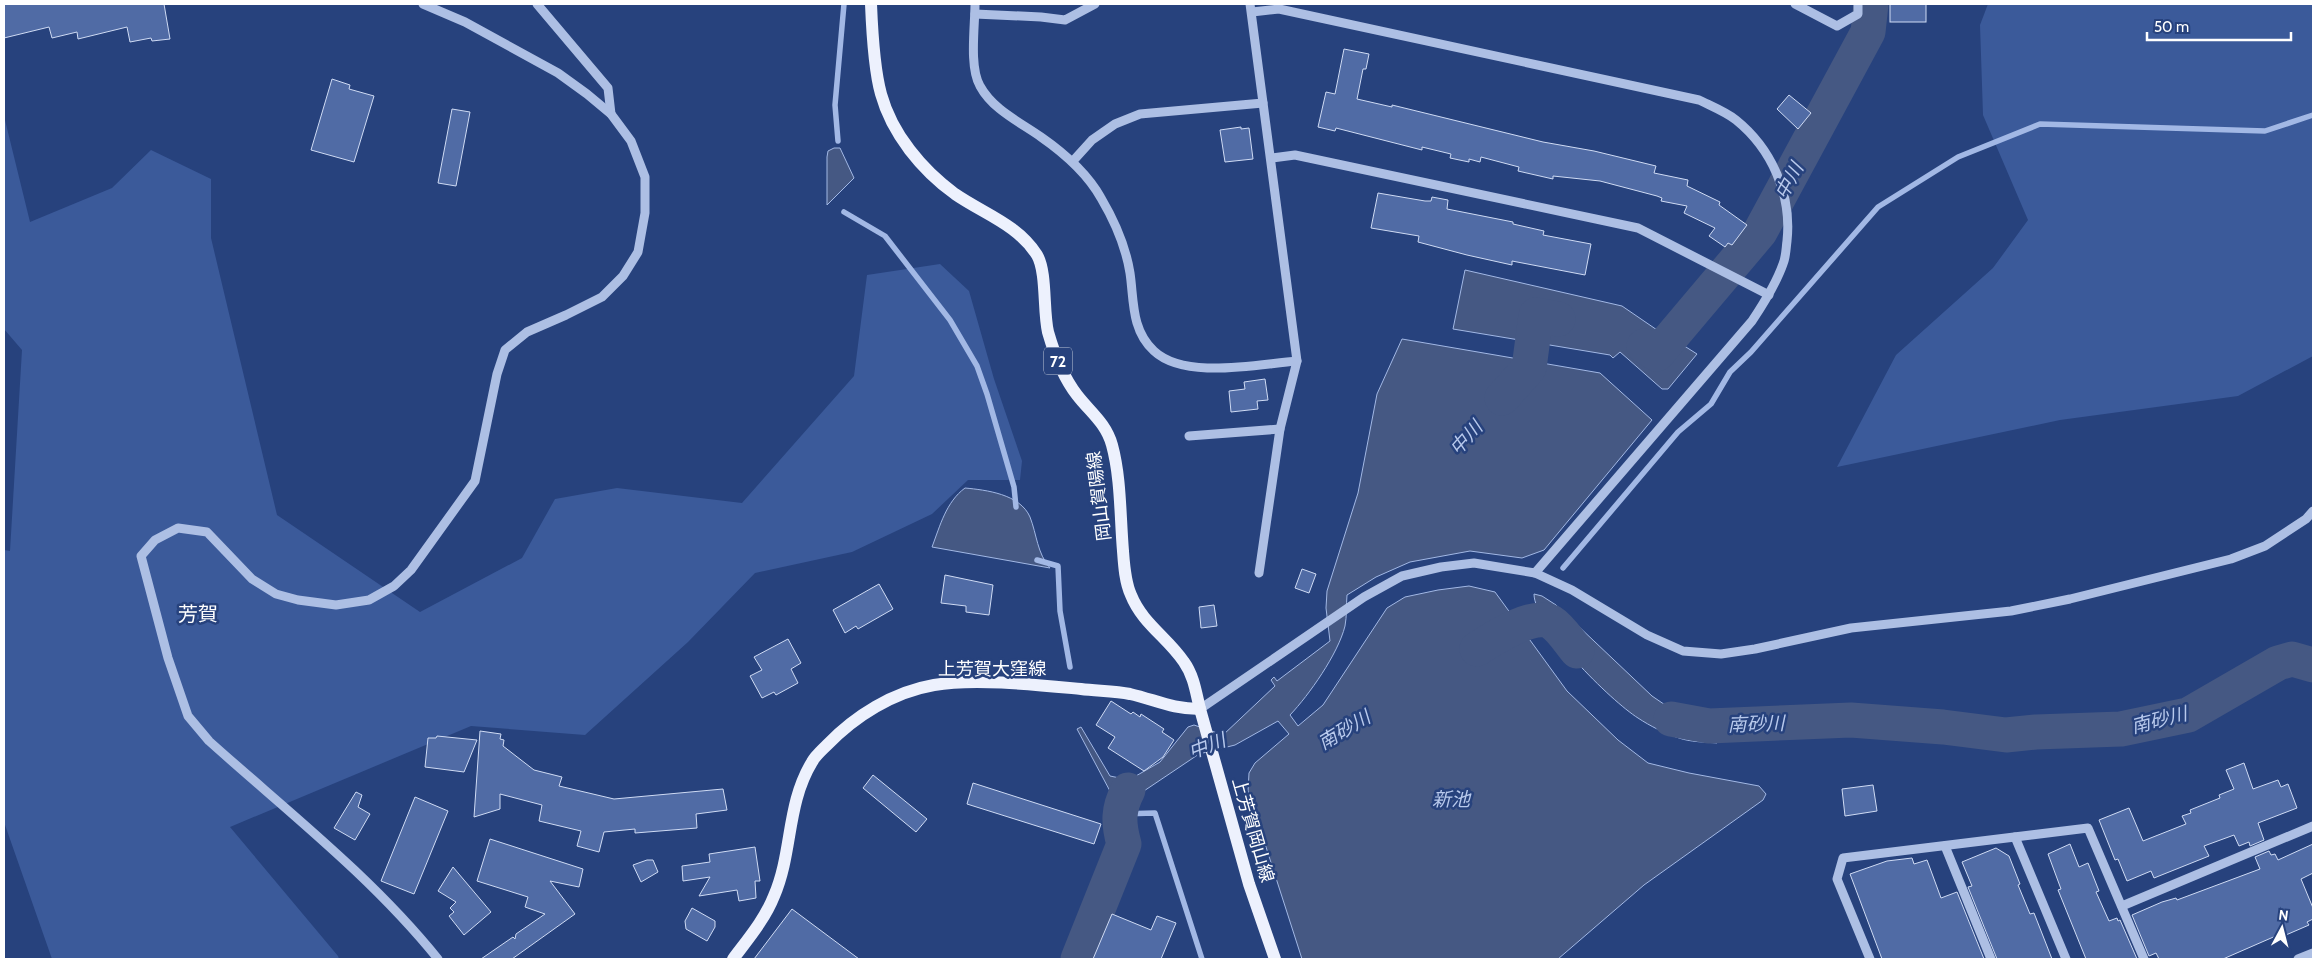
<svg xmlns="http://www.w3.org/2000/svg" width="2317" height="963" viewBox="0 0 2317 963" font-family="Cabin,'Noto Sans JP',sans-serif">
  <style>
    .green { fill: #3b5a9a }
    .water { fill: #455883; stroke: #a2b8e5 }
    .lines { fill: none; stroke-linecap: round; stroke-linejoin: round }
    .stream { stroke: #a2b8e5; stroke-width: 5.5 }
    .river { stroke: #455883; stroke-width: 35 }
    .building { fill: #506ba5; stroke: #cfdbf4 }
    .minor { stroke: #adbfe4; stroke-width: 9 }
    .major { stroke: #edf1fd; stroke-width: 12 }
    .labels { text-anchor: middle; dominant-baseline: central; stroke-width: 5; stroke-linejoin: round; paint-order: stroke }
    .shield { fill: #27427d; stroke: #bec6d8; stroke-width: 1 }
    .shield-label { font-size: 16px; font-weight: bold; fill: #fff }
    .street-label { font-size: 18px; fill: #fff; stroke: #27427d }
    .water-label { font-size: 19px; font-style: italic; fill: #b8c9ec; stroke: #27427d }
    .quarter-label { font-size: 20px; fill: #fff; stroke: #27427d }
  </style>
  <rect width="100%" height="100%" fill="#27427d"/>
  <g class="green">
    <polygon points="1988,4 2313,4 2313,356 2238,396 2060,420 1837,467 1896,355 1993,268 2028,220 1983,115 1980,25"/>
    <polygon points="4,116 30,222 112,188 151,150 211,179 211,238 277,515 420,612 522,558 555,499 617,488 742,503 854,376 867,275 940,264 969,291 994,379 1022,461 1020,480 968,480 932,514 852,552 755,573 688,642 585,735 471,726 230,827 338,956 339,959 52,959 4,822 4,550 10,551 22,350 4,329"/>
  </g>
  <g class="water">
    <polygon points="834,148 840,148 854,178 827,205 827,157 828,151"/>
    <polygon points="1465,270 1622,306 1660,332 1672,327 1680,333 1678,342 1697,354 1668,389 1662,389 1620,352 1613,358 1610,355 1453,329"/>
    <path d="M1402,339L1600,373L1652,420L1544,550L1522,558L1470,551L1410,562L1376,577L1347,595C1346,605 1347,616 1345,626C1338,654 1309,695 1290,715L1298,726L1323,705L1387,608L1405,597L1438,590L1469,586L1495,592L1567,691L1618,740L1648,763L1689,773L1759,786L1766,794L1763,800L1644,885L1558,959H1302L1248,791L1249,773L1255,763L1289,734L1278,721L1235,745L1199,754L1132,799L1123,822L1124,831L1130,840L1121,836L1114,827L1115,819L1106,816L1111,793L1077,729L1081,727L1110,776L1129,780L1160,762L1188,727L1194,725L1223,735L1275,686L1271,680L1274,677L1277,681L1330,641L1326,608L1327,591L1358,493L1377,394Z"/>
    <path d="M965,488C986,490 1020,494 1030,517C1037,535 1037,553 1050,568L932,547C940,526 946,502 965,488Z"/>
    <path d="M1534,594L1542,596L1556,605L1652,696L1671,709L1691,714L1716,710L1717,743C1705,742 1690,742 1679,738C1666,734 1650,726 1638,718C1611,701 1534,625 1534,594Z"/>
  </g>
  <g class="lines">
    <g class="stream">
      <polyline points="838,141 835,105 844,4"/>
      <polyline points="844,212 885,236 950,320 977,366 987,394 1014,487 1016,507"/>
      <polyline points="1037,560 1058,566 1060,611 1070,667"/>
      <polyline points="1563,568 1678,432 1711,404 1730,372 1751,352 1878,207 1958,157 2040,124 2265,131 2313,115"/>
      <polyline points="1120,814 1155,813 1202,959"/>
    </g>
    <g class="river">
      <polyline points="1644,346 1657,354 1760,232 1868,32 1871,4"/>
      <polyline points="1502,398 1529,368 1536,315 1558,319"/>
      <path d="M1477,649C1493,639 1533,612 1551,622C1561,628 1570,643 1577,651"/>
      <polyline points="1671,719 1709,726 1851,720 1943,727 2006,735 2036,732 2121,729 2188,715 2278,663 2292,659 2313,665"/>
      <path d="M1078,959L1124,844C1118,823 1118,809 1128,790"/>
    </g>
  </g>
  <g class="building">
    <polygon points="4,4 164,4 170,39 152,41 151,38 130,42 127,27 78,39 77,32 52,38 49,27 4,38"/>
    <rect x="1890" y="4" width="36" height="18"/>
    <polygon points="1344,49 1369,54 1366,69 1363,69 1357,99 1392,107 1392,105 1543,142 1594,151 1656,166 1654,173 1688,180 1687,186 1720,202 1719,205 1747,225 1732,245 1728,243 1725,247 1709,236 1715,228 1684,213 1687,206 1661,201 1662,198 1657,196 1600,181 1553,176 1553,179 1518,171 1519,167 1481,157 1480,162 1469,159 1469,162 1450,158 1451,154 1422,147 1422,150 1336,128 1335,131 1318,127 1326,92 1335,94"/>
    <polygon points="332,79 350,85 349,89 374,96 354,162 311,150"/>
    <polygon points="1789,95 1811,113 1798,129 1777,109"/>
    <polygon points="452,109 470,112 456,186 438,183"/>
    <polygon points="1241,127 1241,129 1249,128 1253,159 1225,162 1220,130"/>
    <polygon points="1378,193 1425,201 1431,201 1432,197 1448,200 1447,209 1513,222 1513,224 1544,231 1543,235 1591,244 1585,275 1512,261 1512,265 1467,255 1418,242 1419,236 1371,228"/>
    <polygon points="1265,379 1268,400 1257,401 1258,409 1231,412 1229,391 1245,389 1244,382"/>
    <polygon points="1302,569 1316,574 1309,593 1295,588"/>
    <polygon points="945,575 993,585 989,615 966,612 966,606 941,603"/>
    <polygon points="879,584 893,609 858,629 856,626 845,633 833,610"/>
    <polygon points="1214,605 1217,626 1201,628 1199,607"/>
    <polygon points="788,639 801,663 791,669 798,683 776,695 774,692 762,698 750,676 762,670 754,657"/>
    <polygon points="1111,701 1131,714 1133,712 1140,717 1141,714 1164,729 1162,732 1174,740 1163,757 1144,771 1108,748 1115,737 1096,725"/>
    <polygon points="480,731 501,734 500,739 504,740 503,746 534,770 562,777 559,786 614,799 723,789 727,810 696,814 697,828 635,833 635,829 604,832 599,852 577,846 581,831 539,821 542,805 500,794 500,809 474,817"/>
    <polygon points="437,736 477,740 464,772 425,767 428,738 436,738"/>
    <polygon points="2244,763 2253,789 2278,780 2281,787 2288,784 2297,808 2258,823 2264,840 2250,846 2249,842 2239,846 2234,835 2204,846 2209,856 2154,878 2151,871 2127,881 2118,859 2115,860 2099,820 2129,808 2143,841 2186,824 2182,816 2191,813 2190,810 2220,798 2219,795 2234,789 2226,770"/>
    <polygon points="873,775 927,819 916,832 863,788"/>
    <polygon points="973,783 1101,824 1094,844 967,804"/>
    <polygon points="1873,785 1877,811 1845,816 1842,789"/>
    <polygon points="356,792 362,795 358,807 370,814 355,840 334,828"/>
    <polygon points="415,797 448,811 414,894 381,881"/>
    <polygon points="490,839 583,869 579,887 550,881 575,914 512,959 481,959 513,937 515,939 516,934 545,914 525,907 528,897 477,881"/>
    <polygon points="2070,844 2079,867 2088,863 2099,891 2096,892 2109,921 2117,918 2118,921 2120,920 2137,959 2086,959 2058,890 2061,889 2048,854"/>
    <polygon points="2313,844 2313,873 2301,879 2313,908 2313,919 2307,922 2309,925 2279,938 2278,935 2223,959 2159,959 2156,953 2149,956 2132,915 2162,902 2176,898 2177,900 2260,869 2255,857 2269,851 2271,855 2275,854 2278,860"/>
    <polygon points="755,847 760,881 755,881 756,898 739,901 737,890 699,896 710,877 683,881 682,866 710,862 709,854"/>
    <polygon points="1996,848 2009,856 2020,884 2018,885 2030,914 2034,913 2052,959 1997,959 1968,887 1972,886 1962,862"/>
    <polygon points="1912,858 1914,864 1927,860 1941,898 1957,892 1984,959 1882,959 1850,874 1887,861"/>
    <polygon points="647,860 653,860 658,872 641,882 633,865"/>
    <polygon points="453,867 491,912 464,935 449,916 454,912 450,908 456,902 438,891"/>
    <polygon points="692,908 715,921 715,927 707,941 686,929 685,921"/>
    <polygon points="792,909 804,918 859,959 754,959"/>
    <polygon points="1112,914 1151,930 1157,916 1176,923 1161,959 1093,959"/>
  </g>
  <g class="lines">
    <g class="minor">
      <path d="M423,4L465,22L558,73L587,94L611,114L631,141L645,177V213L638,252L623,276L602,297L566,315L527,332L505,350L497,374L475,481L411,570L394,586L369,600L336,605L298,600L276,594L252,579L207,532L178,528L155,540L141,556L168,658L188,716L209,741C287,811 372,877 438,959"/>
      <polyline points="537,4 608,88 611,114"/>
      <path d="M975,4C975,26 969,67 980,86C993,110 1020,122 1041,137C1064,153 1087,173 1101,198C1114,220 1126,248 1130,273C1134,300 1131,330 1154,351C1185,380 1257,364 1297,361"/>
      <polyline points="1250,4 1297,361 1280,429 1259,573"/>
      <polyline points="1795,4 1837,26 1858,14 1858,4"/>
      <path d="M1252,12L1279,9L1699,100C1711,106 1726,112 1736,120C1772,149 1792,195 1787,241C1786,248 1786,257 1783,264C1776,284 1764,303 1752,321L1535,573"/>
      <polyline points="975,14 1041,17 1065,20 1095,4"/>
      <polyline points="1272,158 1295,155 1638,228 1769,295"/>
      <polyline points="1073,161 1092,140 1115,124 1140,114 1263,103"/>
      <polyline points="1189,436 1280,429"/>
      <polyline points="1200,709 1364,597 1402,576 1441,567 1474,563 1535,573 1572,590 1647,635 1683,651 1721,654 1755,649 1851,628 2011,611 2070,599 2231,559 2265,546 2306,519 2313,511"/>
      <polyline points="2015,837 2066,959"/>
      <polyline points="1945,846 1991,959"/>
      <polyline points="2122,906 2313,826"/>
      <polyline points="1870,959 1837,879 1843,858 2088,828 2144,959"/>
      <polyline points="2298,959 2313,953"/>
    </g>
    <g class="major">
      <path d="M871,4C872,29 874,69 881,94C892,134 922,170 955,194C984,214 1017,224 1037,255C1047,272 1043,311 1048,332C1054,353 1063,377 1077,395C1090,412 1106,423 1112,445C1121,478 1120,516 1123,551C1124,565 1125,582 1131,595C1142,623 1168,638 1184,662C1194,676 1196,693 1200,709L1249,884L1275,959"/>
      <path d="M733,959C748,939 765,919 774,896C793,852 786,805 812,762C815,756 822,750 827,745C855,716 893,692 934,685C975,678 1039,685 1081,689C1097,691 1115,691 1130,694C1156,700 1172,709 1200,709"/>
    </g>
  </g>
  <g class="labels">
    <rect class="shield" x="1044" y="347.5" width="28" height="27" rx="4"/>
    <g class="shield-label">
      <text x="1058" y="361">72</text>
    </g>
    <g class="street-label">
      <text transform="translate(1099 496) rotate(-97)">岡山賀陽線</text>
      <text x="992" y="669">上芳賀大窪線</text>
      <text transform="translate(1253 830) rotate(74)">上芳賀岡山線</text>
    </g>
    <g class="water-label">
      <text transform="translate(1789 181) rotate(-62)">中川</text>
      <text transform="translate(1466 438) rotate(-48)">中川</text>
      <text transform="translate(2159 720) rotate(-14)">南砂川</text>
      <text transform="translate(1756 724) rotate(-2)">南砂川</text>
      <text transform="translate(1344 730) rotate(-31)">南砂川</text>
      <text transform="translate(1207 746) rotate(-21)">中川</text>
      <text x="1451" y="799">新池</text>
    </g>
    <g class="quarter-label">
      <text x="198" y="614">芳賀</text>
    </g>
  </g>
  <rect width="2317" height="963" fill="none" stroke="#ffffff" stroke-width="10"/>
  <g transform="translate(2282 928) rotate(7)" stroke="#27427d" stroke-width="4" paint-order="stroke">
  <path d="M0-4L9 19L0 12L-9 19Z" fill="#ffffff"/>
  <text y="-8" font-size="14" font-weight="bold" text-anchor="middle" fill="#ffffff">N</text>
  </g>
  <path d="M2147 32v8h144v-8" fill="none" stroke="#ffffff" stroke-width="2.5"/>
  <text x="2154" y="32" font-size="15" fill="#ffffff" stroke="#27427d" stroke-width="4" paint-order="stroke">50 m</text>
</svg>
